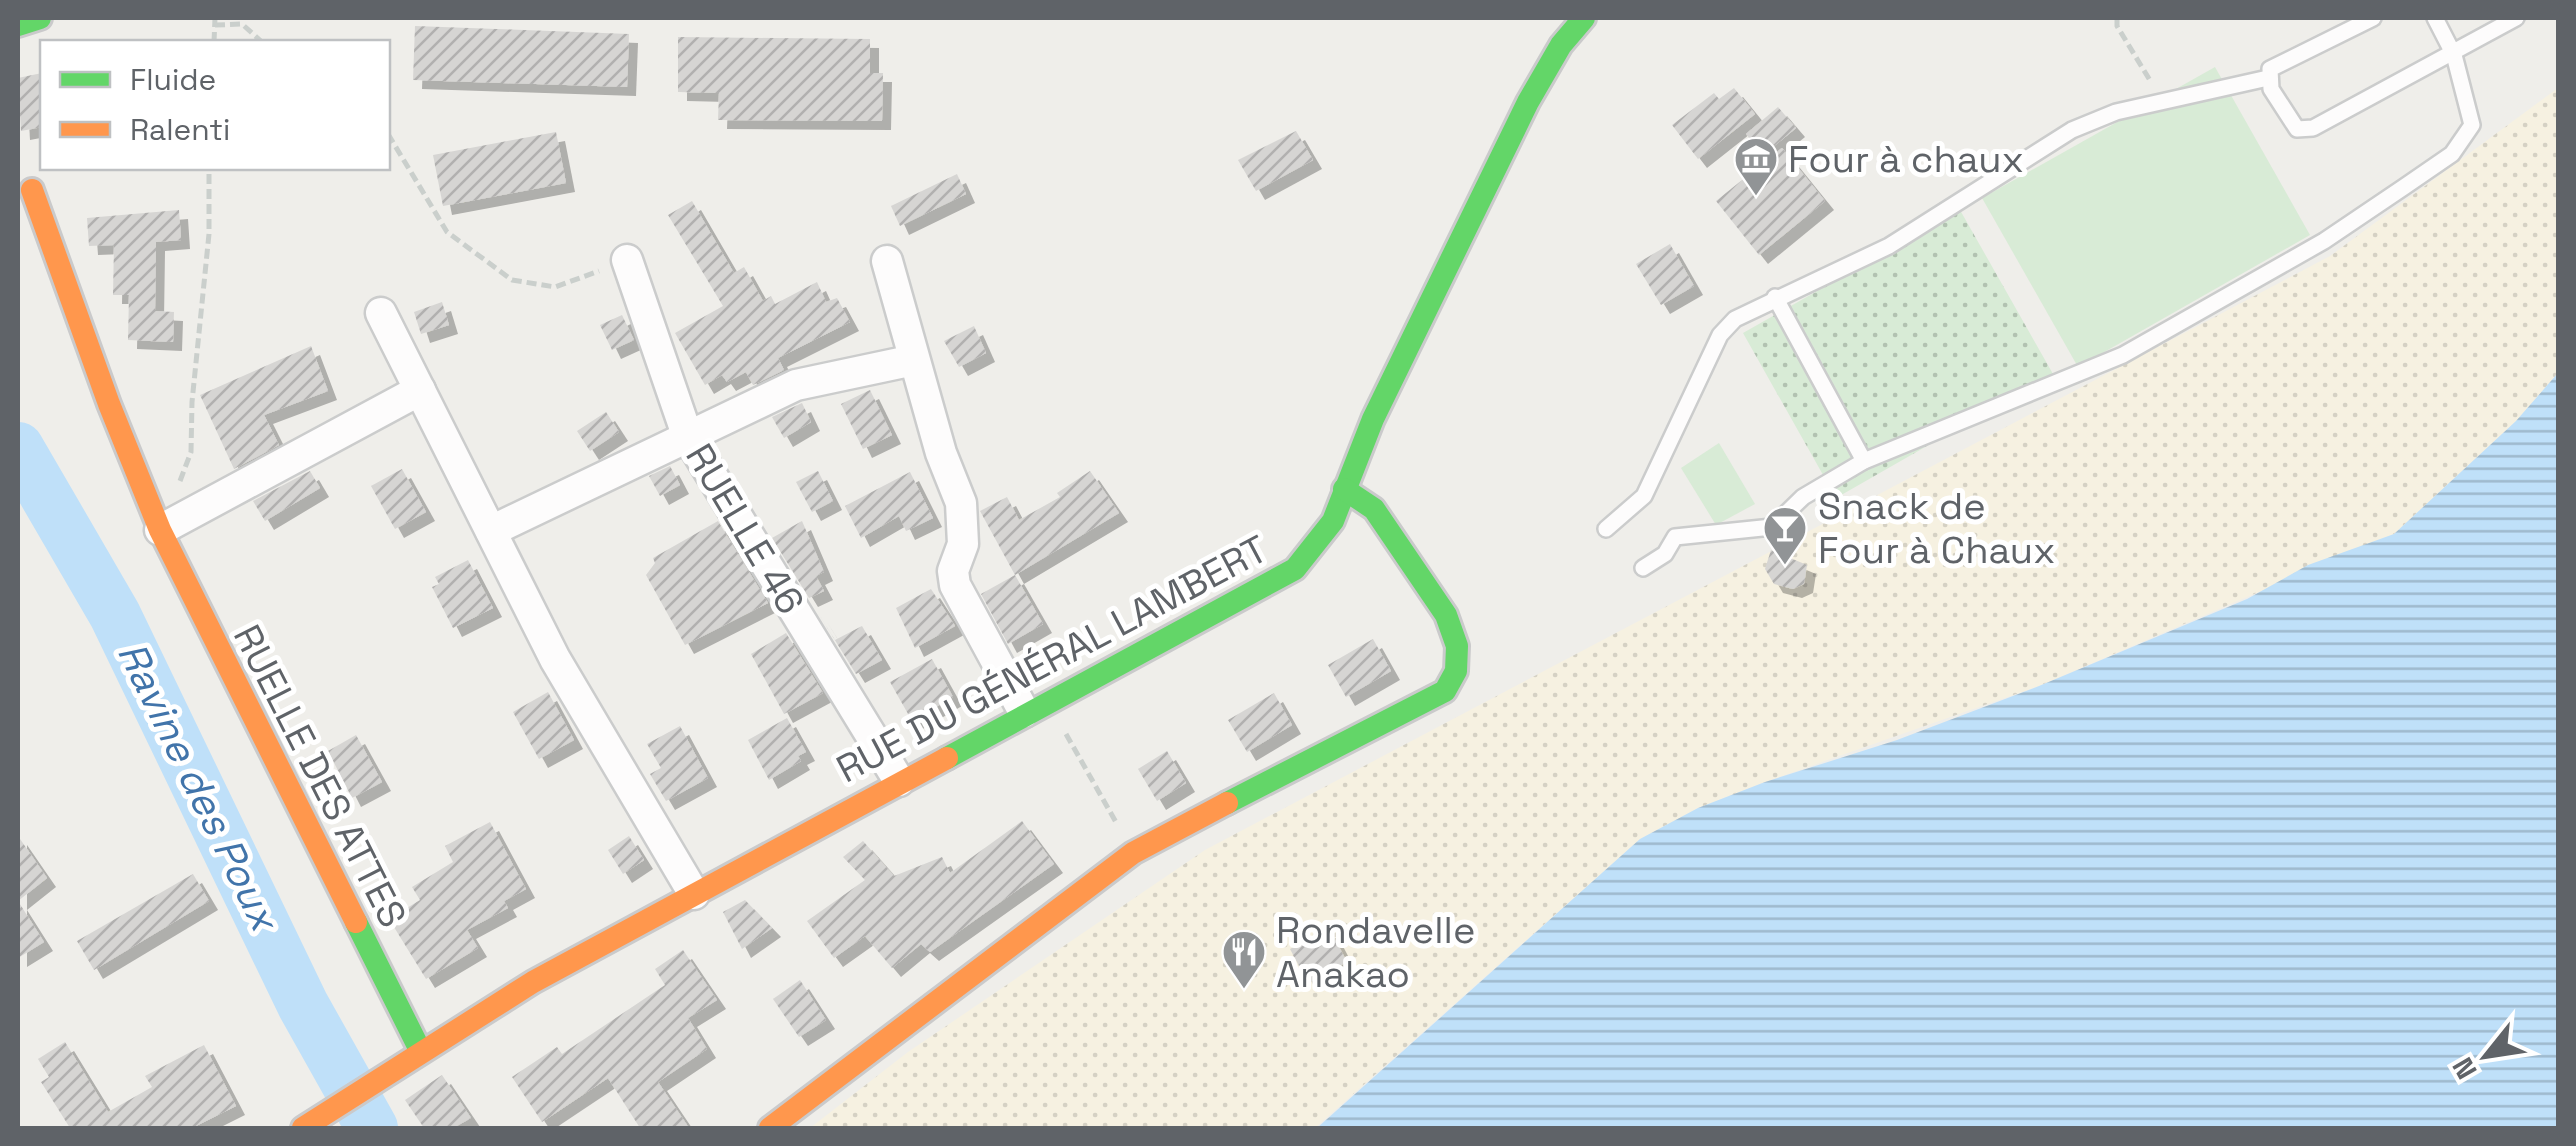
<svg xmlns="http://www.w3.org/2000/svg" width="2576" height="1146" viewBox="0 0 2576 1146" font-family="'Space Grotesk',sans-serif">
  <style>
    .grass { fill: url(#grass-dots) }
    .sand { fill: url(#sand-dots) }
    .pitch { fill: #d8ebd6 }
    .water { fill: url(#water-rules) }
    .lines { fill: none; stroke-linecap: round; stroke-linejoin: round }
    .river { stroke: #bfe0f9; stroke-width: 52 }
    .building { fill: url(#building-hatch); filter: url(#shadow) }
    .lane-casing { stroke: #cbcccc; stroke-width: 20 }
    .street-casing { stroke: #cbcccc; stroke-width: 35 }
    .fast-casing { stroke: #cacacb; stroke-width: 28 }
    .slow-casing { stroke: #cacacb; stroke-width: 28 }
    .path { stroke: #cacfcc; stroke-width: 5; stroke-dasharray: 10 5; stroke-linecap: butt }
    .lane { stroke: #fdfcfc; stroke-width: 15 }
    .street { stroke: #fdfcfc; stroke-width: 30 }
    .fast { stroke: #63d668; stroke-width: 22 }
    .slow { stroke: #ff974d; stroke-width: 22 }
    .labels { text-anchor: middle; dominant-baseline: central; stroke-width: 10; stroke-linejoin: round; paint-order: stroke }
    .poi-label { font-size: 38px; fill: #5f6368; stroke: #fff; text-anchor: start }
    .street-label { font-size: 38px; fill: #5f6368; stroke: #fff }
    .water-label { font-size: 40px; font-style: italic; fill: #4174aa; stroke: #fff }
  </style>
  <defs>
    <pattern id="grass-dots" width="8" height="8" patternUnits="userSpaceOnUse" patternTransform="scale(2.5)"><rect width="8" height="8" fill="#d8ebd6"/><path d="M2 2h.1M6 6h.1" fill="none" stroke="#b2c2b1" stroke-width="1.8" stroke-linecap="round"/></pattern>
    <pattern id="sand-dots" width="8" height="8" patternUnits="userSpaceOnUse" patternTransform="scale(2.5)"><rect width="8" height="8" fill="#f6f1e1"/><path d="M2 2h.1M6 6h.1" fill="none" stroke="#d5d1c4" stroke-width="1.8" stroke-linecap="round"/></pattern>
    <pattern id="water-rules" width="6" height="5" patternUnits="userSpaceOnUse" patternTransform="scale(2.5)"><rect width="6" height="5" fill="#bfe0f9"/><path d="M0 2.5h6" fill="none" stroke="#9eb9cd"/></pattern>
    <pattern id="building-hatch" width="6" height="6" patternUnits="userSpaceOnUse" patternTransform="scale(2.5)"><rect width="6" height="6" fill="#d6d5d3"/><path d="M-1 1l2-2M0 6l6-6M5 7l2-2" fill="none" stroke="#b1b0af"/></pattern>
    <filter id="shadow"><feDropShadow dx="9" dy="9" stdDeviation="0" flood-color="#0004"/></filter>
  </defs>
  <rect width="100%" height="100%" fill="#efeeea"/>
  <polygon class="grass" points="1960,210 2053,374 1836,498 1743,333"/>
  <polygon class="sand" points="2558,88 2558,373 2516,421 2394,534 2039,686 1765,782 1698,808 1640,839 1315,1128 810,1128 908,1052 1205,850 2330,256"/>
  <g class="pitch">
    <polygon points="2215,67 2310,235 2078,367 1982,198"/>
    <polygon points="1719,443 1755,504 1716,525 1681,468"/>
  </g>
  <polygon class="water" points="2558,373 2558,1128 1317,1128 1640,839 1698,808 1765,782 1897,740 2039,686 2247,599 2308,565 2394,534 2516,421"/>
  <g class="lines">
    <polyline class="river" points="18,448 115,615 303,1005 372,1128"/>
  </g>
  <g class="building">
    <polygon points="415,26 629,34 627,87 413,80"/>
    <polygon points="678,37 870,39 870,73 883,73 882,121 718,120 719,93 678,92"/>
    <polygon points="42,73 42,127 21,131 18,78"/>
    <polygon points="1734,88 1755,114 1698,159 1672,125 1714,93 1719,99"/>
    <polygon points="1778,107 1796,128 1763,155 1746,134"/>
    <polygon points="1296,131 1313,160 1256,191 1238,160"/>
    <polygon points="556,132 566,183 443,206 433,155"/>
    <polygon points="1782,148 1825,201 1759,255 1716,201"/>
    <polygon points="957,174 966,194 900,226 891,206"/>
    <polygon points="692,201 734,273 744,267 763,301 771,296 775,304 817,282 826,302 837,298 850,322 778,358 784,370 753,385 746,372 727,382 722,375 705,385 675,333 723,306 668,215"/>
    <polygon points="179,210 181,240 156,242 155,311 174,312 173,342 128,340 129,295 113,295 114,245 89,246 87,218"/>
    <polygon points="1670,244 1694,286 1661,305 1636,264"/>
    <polygon points="442,302 449,325 421,334 414,312"/>
    <polygon points="622,315 634,340 612,350 600,325"/>
    <polygon points="974,326 986,353 959,367 944,341"/>
    <polygon points="311,346 328,391 264,415 279,445 234,469 200,395"/>
    <polygon points="870,390 892,435 863,449 841,404"/>
    <polygon points="802,403 811,422 784,438 772,417"/>
    <polygon points="606,412 619,432 590,451 577,431"/>
    <polygon points="670,466 680,485 660,496 649,476"/>
    <polygon points="402,469 426,512 395,529 371,486"/>
    <polygon points="310,471 320,488 265,521 253,501"/>
    <polygon points="818,471 833,501 812,512 796,482"/>
    <polygon points="1090,471 1119,513 1015,575 980,511 1007,497 1019,520 1060,497 1057,493"/>
    <polygon points="910,472 933,518 906,531 899,516 861,538 845,506"/>
    <polygon points="718,521 768,603 685,645 646,575 655,563 653,558"/>
    <polygon points="802,521 824,572 816,576 824,591 809,598 772,538"/>
    <polygon points="1771,550 1807,565 1804,584 1793,589 1774,584 1765,569"/>
    <polygon points="468,560 493,608 453,628 432,587 439,584 435,577"/>
    <polygon points="1015,575 1043,624 1008,644 981,594"/>
    <polygon points="931,589 955,626 915,648 896,608"/>
    <polygon points="818,613 835,640 862,626 882,660 856,674"/>
    <polygon points="786,633 823,693 784,714 751,654"/>
    <polygon points="1373,639 1391,671 1346,697 1328,665"/>
    <polygon points="932,659 953,697 912,721 890,682"/>
    <polygon points="548,692 574,740 539,759 513,712"/>
    <polygon points="1274,693 1292,725 1247,752 1228,720"/>
    <polygon points="787,718 806,752 798,756 801,761 769,780 748,740"/>
    <polygon points="680,726 708,778 666,801 650,774 661,768 647,744"/>
    <polygon points="356,735 382,782 352,798 328,751"/>
    <polygon points="1167,751 1186,783 1157,801 1138,769"/>
    <polygon points="1022,821 1054,864 930,952 921,944 892,968 865,936 834,958 807,921 865,880 843,857 863,841 894,876 942,857 950,873"/>
    <polygon points="490,822 526,889 504,901 508,908 467,930 478,948 426,979 389,919 420,900 412,887 453,862 445,846"/>
    <polygon points="18,836 47,878 18,901 44,942 18,958"/>
    <polygon points="629,836 644,860 623,874 608,850"/>
    <polygon points="193,874 209,901 94,970 77,941"/>
    <polygon points="745,900 772,928 742,949 723,912"/>
    <polygon points="1329,928 1347,962 1308,983 1290,949"/>
    <polygon points="683,950 717,1000 688,1018 707,1049 658,1082 689,1128 640,1128 608,1078 542,1122 512,1077 557,1047 562,1054 665,985 655,969"/>
    <polygon points="800,980 826,1020 799,1037 773,999"/>
    <polygon points="65,1042 108,1112 152,1087 145,1076 204,1045 236,1106 192,1128 70,1128 41,1082 49,1077 38,1059"/>
    <polygon points="442,1075 471,1118 453,1128 424,1128 405,1100"/>
  </g>
  <g class="lines">
    <defs>
      <g id="lane">
        <polyline points="2373,18 2270,69 2271,89 2297,129 2313,128 2516,18"/>
        <polyline points="1775,297 1864,461"/>
        <polyline points="1606,529 1644,496 1720,335 1735,319 1889,246 2072,130 2116,112 2268,78"/>
        <polyline points="1643,568 1665,554 1675,537 1772,527 1803,497 1864,461 2123,355 2324,241 2404,187 2452,154 2472,125 2454,55 2435,18"/>
      </g>
      <g id="street">
        <polyline points="627,260 687,435 899,781"/>
        <polyline points="887,261 941,453 961,503 963,544 953,571 955,585 1024,712"/>
        <polyline points="381,313 555,659 694,894"/>
        <polyline points="160,530 420,390"/>
        <polyline points="491,531 796,385 914,360"/>
      </g>
      <g id="fast">
        <polyline points="18,25 40,18"/>
        <polyline points="947,758 1295,569 1333,521 1373,419 1528,102 1561,45 1584,18"/>
        <polyline points="1227,803 1445,691 1456,671 1457,646 1446,615 1374,509 1344,489"/>
        <polyline points="356,922 421,1052"/>
      </g>
      <g id="slow">
        <polyline points="32,190 109,404 160,530 356,922"/>
        <polyline points="303,1128 533,982 947,758"/>
        <polyline points="770,1128 1133,853 1227,803"/>
      </g>
    </defs>
    <use href="#lane" class="lane-casing"/>
    <use href="#street" class="street-casing"/>
    <use href="#fast" class="fast-casing"/>
    <use href="#slow" class="slow-casing"/>
    <g class="path">
      <polyline points="2117,18 2117,26 2151,82"/>
      <polyline points="215,25 242,24 262,42"/>
      <polyline points="214,42 215,18"/>
      <polyline points="388,134 447,232 512,280 555,287 599,271"/>
      <polyline points="180,481 191,452 192,402 209,234 209,168"/>
      <polyline points="1066,734 1117,824"/>
    </g>
    <use href="#lane" class="lane"/>
    <use href="#street" class="street"/>
    <use href="#fast" class="fast"/>
    <use href="#slow" class="slow"/>
  </g>
  <defs>
    <symbol id="museum-pin" viewBox="-11 -11 22 30"><path d="M0 17L-7.5 6A9.5 9.5 0 1 1 7.5 6Z" fill="#919496" stroke="#fff"/><path d="M0-6L6-3V-2H-6V-3ZM-5-1h2V3h-2ZM-1-1h2V3h-2ZM3-1h2V3H3ZM-6 4H6V6H-6Z" fill="#fff"/></symbol>
    <symbol id="bar-pin" viewBox="-11 -11 22 30"><path d="M0 17L-7.5 6A9.5 9.5 0 1 1 7.5 6Z" fill="#919496" stroke="#fff"/><path d="M-6-5H6L.8 .8V4.5H3.5V6h-7V4.5H-.8V.8Z" fill="#fff"/></symbol>
    <symbol id="restaurant-pin" viewBox="-11 -11 22 30"><path d="M0 17L-7.5 6A9.5 9.5 0 1 1 7.5 6Z" fill="#919496" stroke="#fff"/><path d="M-5-6h1v4h1v-4h1v4h1v-4h1v5L-1.5 .5V6h-2V.5L-5-1ZM5-6V6H3V1.5H1.5Q1.5-4 5-6Z" fill="#fff"/></symbol>
  </defs>
  <g fill-rule="evenodd">
    <use href="#museum-pin" x="1731" y="134" width="50" height="68"/>
    <use href="#bar-pin" x="1760" y="503" width="50" height="68"/>
    <use href="#restaurant-pin" x="1219" y="927" width="50" height="68"/>
  </g>
  <g class="labels">
    <g class="poi-label">
      <text x="1788" y="159">Four à chaux</text>
      <text x="1818" y="506">Snack de<tspan x="1818" dy="44">Four à Chaux</tspan></text>
      <text x="1276" y="930">Rondavelle<tspan x="1276" dy="44">Anakao</tspan></text>
    </g>
    <g class="street-label">
      <text transform="translate(745 529) rotate(59)">RUELLE 46</text>
      <text transform="translate(1052 659) rotate(-28)">RUE DU GÉNÉRAL LAMBERT</text>
      <text transform="translate(320 776) rotate(63)">RUELLE DES ATTES</text>
    </g>
    <g class="water-label">
      <text transform="translate(198 786) rotate(64)">Ravine des Poux</text>
    </g>
  </g>
  <rect width="2576" height="1146" fill="none" stroke="#5f6368" stroke-width="40"/>
  <rect x="40" y="40" width="350" height="130" fill="#ffffff" stroke="#bfc1c3" stroke-width="2.5"/>
  <rect x="60" y="72" width="50" height="15" fill="#63d668" stroke="#bfc1c3" stroke-width="2.5"/>
  <text x="130" y="90" font-size="30" fill="#5f6368">Fluide</text>
  <rect x="60" y="122" width="50" height="15" fill="#ff974d" stroke="#bfc1c3" stroke-width="2.5"/>
  <text x="130" y="140" font-size="30" fill="#5f6368">Ralenti</text>
  <g transform="translate(2486 1056) rotate(240)" stroke="#ffffff" stroke-width="8" paint-order="stroke">
  <path d="M0-8L18 38L0 25L-18 38Z" fill="#5f6368"/>
  <text y="-15" font-size="28" font-weight="bold" text-anchor="middle" fill="#5f6368">N</text>
  </g>
</svg>
